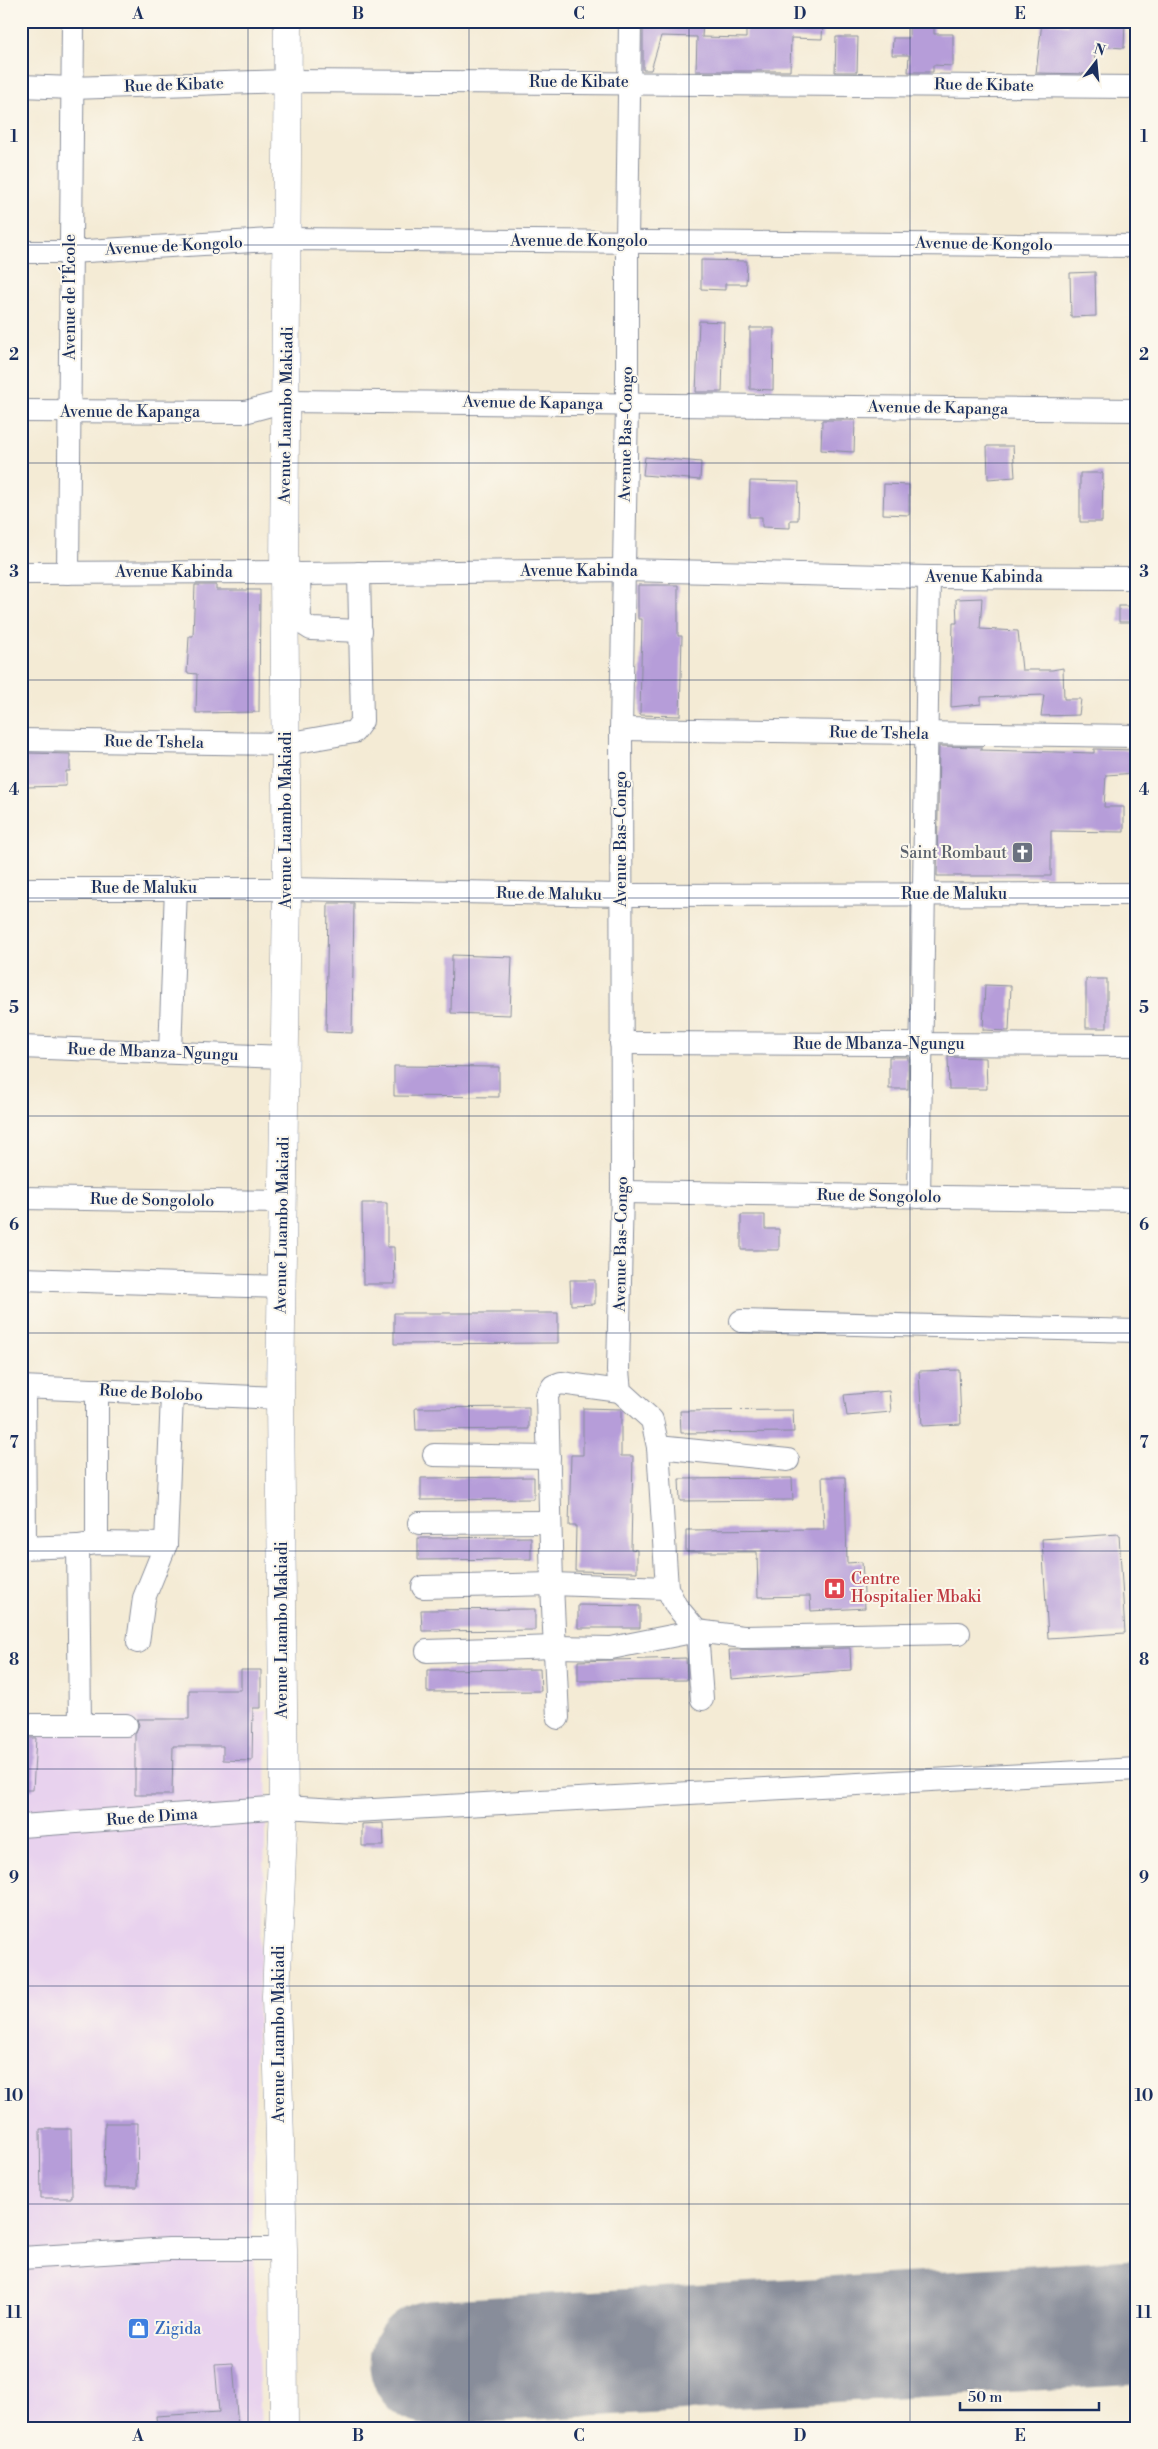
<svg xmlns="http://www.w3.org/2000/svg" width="1158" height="2449" viewBox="0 0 1158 2449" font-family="'Libre Bodoni',serif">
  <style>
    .built { fill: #e8d2ee }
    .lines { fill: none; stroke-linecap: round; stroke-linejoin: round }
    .runway { stroke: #888d9a; stroke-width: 125 }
    .building { fill: #b69dd9 }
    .minor-casing { stroke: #888d9a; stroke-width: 24 }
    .major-casing { stroke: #888d9a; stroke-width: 29 }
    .minor { stroke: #fff; stroke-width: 22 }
    .major { stroke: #fff; stroke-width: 28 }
    .grid { fill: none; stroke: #1b2f5e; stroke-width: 1; stroke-opacity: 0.55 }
    .labels { text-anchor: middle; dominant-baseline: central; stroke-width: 4; stroke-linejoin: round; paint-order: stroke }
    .street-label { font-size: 16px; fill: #1b2f5e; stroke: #fbf7ec }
    .worship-label { font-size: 16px; fill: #5b616d; stroke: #fbf7ec; text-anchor: end }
    .health-label { font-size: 16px; fill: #be3a42; stroke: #fbf7ec; text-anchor: start }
    .shop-label { font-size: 16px; fill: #366cbe; stroke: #fbf7ec; text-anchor: start }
    .neatline { fill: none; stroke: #1b2f5e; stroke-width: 2 }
    .grid-label { font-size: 16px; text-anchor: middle; font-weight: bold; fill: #1b2f5e }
  </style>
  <rect width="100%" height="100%" fill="#fbf7ec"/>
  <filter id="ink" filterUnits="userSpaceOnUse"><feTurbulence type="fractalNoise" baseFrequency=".02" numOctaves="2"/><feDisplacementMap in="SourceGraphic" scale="10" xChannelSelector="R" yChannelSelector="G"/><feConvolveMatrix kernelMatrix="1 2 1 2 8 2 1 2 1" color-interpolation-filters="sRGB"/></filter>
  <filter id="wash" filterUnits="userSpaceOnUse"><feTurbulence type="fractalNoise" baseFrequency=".0096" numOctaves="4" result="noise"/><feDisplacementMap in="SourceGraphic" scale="20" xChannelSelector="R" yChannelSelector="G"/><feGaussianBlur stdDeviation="1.12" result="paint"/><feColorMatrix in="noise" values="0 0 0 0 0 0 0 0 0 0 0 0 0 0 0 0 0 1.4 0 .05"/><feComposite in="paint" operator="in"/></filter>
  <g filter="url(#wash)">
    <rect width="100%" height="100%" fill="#f4ebd5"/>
    <polygon class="built" points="267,1711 266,1820 256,2056 252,2218 261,2428 21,2428 21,1719"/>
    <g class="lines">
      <polyline class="runway" points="432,2363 1137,2322"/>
    </g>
    <g id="blocks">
      <g class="building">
        <polygon points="643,21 703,21 702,37 746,38 746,21 823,21 822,39 791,38 790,71 696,71 697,37 661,36 651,70 643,70"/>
        <polygon points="909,21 934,21 934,34 953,34 953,66 933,65 933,72 908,72 909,55 892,55 893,38 909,38"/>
        <polygon points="1068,21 1125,21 1124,48 1095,46 1094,74 1036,73 1042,22 1068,25"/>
        <polygon points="836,37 858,37 857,72 835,72"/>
        <polygon points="701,260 747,261 746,284 725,284 725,290 701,289"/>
        <polygon points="1095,272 1096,316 1071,317 1070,273"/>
        <polygon points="699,321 724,322 722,392 696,392"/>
        <polygon points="750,328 774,328 773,390 750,389"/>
        <polygon points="822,420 855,420 854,452 821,450"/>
        <polygon points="987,446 1013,446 1015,477 988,479"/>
        <polygon points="645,457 701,462 700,480 643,475"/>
        <polygon points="1080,473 1103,473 1102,522 1080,522"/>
        <polygon points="750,481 799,482 798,520 790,520 790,528 762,527 762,517 749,517"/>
        <polygon points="884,484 909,485 909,515 883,514"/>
        <polygon points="195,585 216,585 216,590 260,590 259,712 196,713 197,674 187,673 189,636 193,636"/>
        <polygon points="638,585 678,585 678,636 682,636 680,716 640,715 642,619 638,619"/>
        <polygon points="982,598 980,629 1018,631 1022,670 1052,670 1063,668 1064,699 1081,699 1079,715 1041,716 1044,695 981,697 981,704 951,707 953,623 957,623 956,599"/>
        <rect x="1119" y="606" width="18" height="16"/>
        <polygon points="939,746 981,747 981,750 1094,753 1094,749 1137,750 1137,773 1106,775 1104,807 1124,807 1124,832 1051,831 1051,876 937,876"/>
        <polygon points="26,753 70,754 70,771 66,771 66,786 27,787"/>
        <polygon points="328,903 354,903 352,1033 326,1032"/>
        <polygon points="452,955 512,957 510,1015 451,1013"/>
        <rect x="1086" y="979" width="21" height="49"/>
        <polygon points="985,985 1011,986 1009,1031 983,1030"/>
        <rect x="889" y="1057" width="19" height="32"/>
        <polygon points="948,1057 986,1058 987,1089 949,1089"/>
        <polygon points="394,1066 499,1067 499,1097 394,1096"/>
        <polygon points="362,1203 387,1203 387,1247 394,1247 395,1284 363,1284"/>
        <polygon points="741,1215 765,1215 765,1229 779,1229 779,1250 741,1250"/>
        <polygon points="570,1280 595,1280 595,1304 571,1305"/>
        <polygon points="394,1313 558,1313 558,1343 394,1344"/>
        <polygon points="959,1370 961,1424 922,1426 919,1371"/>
        <polygon points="889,1391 891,1412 847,1416 844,1395"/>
        <polygon points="529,1407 529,1429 416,1430 415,1408"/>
        <polygon points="583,1408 621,1409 621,1456 633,1456 631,1549 637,1550 637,1572 575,1571 576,1526 569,1526 571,1455 583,1455"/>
        <polygon points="793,1410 794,1432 681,1433 680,1411"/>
        <polygon points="534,1477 534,1499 421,1500 421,1478"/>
        <polygon points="822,1477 845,1477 847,1563 862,1562 865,1608 811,1611 810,1596 758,1597 757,1552 686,1552 686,1530 824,1529"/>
        <polygon points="792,1478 793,1500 680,1501 679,1479"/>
        <polygon points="1119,1534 1125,1633 1048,1638 1042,1539"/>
        <polygon points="531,1537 531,1559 418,1560 418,1538"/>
        <polygon points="578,1605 640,1606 640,1628 578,1628"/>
        <polygon points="535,1609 535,1630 422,1631 421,1610"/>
        <polygon points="850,1648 851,1670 731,1679 729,1650"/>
        <polygon points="686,1658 687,1680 578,1681 578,1661"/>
        <polygon points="540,1669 541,1691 427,1692 427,1670"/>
        <polygon points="241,1670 261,1670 261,1708 253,1708 252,1761 223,1760 223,1746 173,1746 172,1795 135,1795 135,1734 139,1725 137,1719 189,1719 189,1690 241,1690"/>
        <polygon points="21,1738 36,1738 33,1790 21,1790"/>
        <polygon points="383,1823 384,1846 362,1846 362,1824"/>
        <polygon points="105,2123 138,2123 137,2188 104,2188"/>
        <polygon points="40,2129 71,2129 72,2198 41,2198"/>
        <polygon points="233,2363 238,2428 157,2428 156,2416 219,2412 215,2364"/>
      </g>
    </g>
  </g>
  <g filter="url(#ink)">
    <use href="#blocks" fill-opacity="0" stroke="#888d9a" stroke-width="1"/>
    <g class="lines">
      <defs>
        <g id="minor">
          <polyline points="630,21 627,241 627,404 621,729 622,1192 618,1371 620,1391 652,1420 658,1447 667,1588 676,1606 697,1631"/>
          <polyline points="21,86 72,88 287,81 1137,87"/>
          <polyline points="21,252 70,252 288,239 1137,246"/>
          <polyline points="21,411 245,412 286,401 1137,410"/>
          <polyline points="21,573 284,572 299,574 624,570 929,577 1137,578"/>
          <polyline points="68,573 73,21"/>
          <polyline points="299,574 300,622 311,629 361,631"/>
          <polyline points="621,729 1137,736"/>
          <polyline points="21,740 286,744 354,732 362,721 359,573"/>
          <polyline points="21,889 287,889 622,895 1137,894"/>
          <polyline points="621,1043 1137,1045"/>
          <polyline points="21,1047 284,1057"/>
          <polyline points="170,1052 176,888"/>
          <polyline points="622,1192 1137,1200"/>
          <polyline points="919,1197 929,577"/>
          <polyline points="21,1198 283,1202"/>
          <polyline points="21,1279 282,1287"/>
          <polyline points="741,1321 1137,1331"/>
          <polyline points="21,1387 280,1398"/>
          <polyline points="24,1387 25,1547"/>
          <polyline points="658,1447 788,1460"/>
          <polyline points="434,1455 549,1457"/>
          <polyline points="419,1523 550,1522"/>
          <polyline points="97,1543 97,1390"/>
          <polyline points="78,1546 80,1725"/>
          <polyline points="21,1548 78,1546 97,1543 166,1544"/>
          <polyline points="423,1587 552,1584 667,1588"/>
          <polyline points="697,1631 702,1699"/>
          <polyline points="138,1642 144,1598 166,1544 172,1395"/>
          <polyline points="427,1651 555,1647 611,1648 697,1631 743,1637 959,1633"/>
          <polyline points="558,1718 552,1584 547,1395 553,1386 561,1383 620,1391"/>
          <polyline points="21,1725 126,1725"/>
          <polyline points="21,1826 284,1807 355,1811 1137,1769"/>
          <polyline points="21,2258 169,2249 283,2249"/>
        </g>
        <polyline id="major" points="284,2428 283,2249 276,1996 284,1807 280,1398 287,889 284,572 288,21"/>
      </defs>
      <use href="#minor" class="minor-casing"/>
      <use href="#major" class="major-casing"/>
      <use href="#minor" class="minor"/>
      <use href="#major" class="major"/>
    </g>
  </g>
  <path class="grid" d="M248,21V2428M469,21V2428M689,21V2428M910,21V2428M21,245H1137M21,463H1137M21,680H1137M21,898H1137M21,1116H1137M21,1333H1137M21,1551H1137M21,1769H1137M21,1986H1137M21,2204H1137"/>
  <defs>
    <symbol id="church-square" viewBox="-11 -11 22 22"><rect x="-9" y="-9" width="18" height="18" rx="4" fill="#6b7280" stroke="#fbf7ec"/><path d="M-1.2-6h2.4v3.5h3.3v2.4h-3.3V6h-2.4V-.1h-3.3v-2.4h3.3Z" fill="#fff"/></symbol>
    <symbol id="hospital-square" viewBox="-11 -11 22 22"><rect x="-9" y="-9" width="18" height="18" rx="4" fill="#e0444e" stroke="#fbf7ec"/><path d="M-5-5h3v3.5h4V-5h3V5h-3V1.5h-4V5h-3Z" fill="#fff"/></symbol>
    <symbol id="shop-square" viewBox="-11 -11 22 22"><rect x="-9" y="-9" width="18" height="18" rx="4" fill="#3f7fe0" stroke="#fbf7ec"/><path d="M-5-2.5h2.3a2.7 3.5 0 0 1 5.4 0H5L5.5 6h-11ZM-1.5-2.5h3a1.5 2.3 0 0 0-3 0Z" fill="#fff"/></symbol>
  </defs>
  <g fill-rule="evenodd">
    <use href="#church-square" x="1010" y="840" width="25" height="25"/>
    <use href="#hospital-square" x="822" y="1576" width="25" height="25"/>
    <use href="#shop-square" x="126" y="2316" width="25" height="25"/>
  </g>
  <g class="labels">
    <g class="street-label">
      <text x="579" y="82">Rue de Kibate</text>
      <text transform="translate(174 85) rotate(-2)">Rue de Kibate</text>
      <text transform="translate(984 85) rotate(1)">Rue de Kibate</text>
      <text x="579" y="241">Avenue de Kongolo</text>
      <text transform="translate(984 244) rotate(1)">Avenue de Kongolo</text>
      <text transform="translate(174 246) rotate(-3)">Avenue de Kongolo</text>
      <text transform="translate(70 297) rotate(-90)">Avenue de l’École</text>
      <text transform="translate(533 403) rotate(1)">Avenue de Kapanga</text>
      <text transform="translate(938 408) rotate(1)">Avenue de Kapanga</text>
      <text x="130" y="412">Avenue de Kapanga</text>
      <text transform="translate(286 415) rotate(-89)">Avenue Luambo Makiadi</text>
      <text transform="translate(626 434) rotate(-89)">Avenue Bas-Congo</text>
      <text x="579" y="571">Avenue Kabinda</text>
      <text x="174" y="572">Avenue Kabinda</text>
      <text x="984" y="577">Avenue Kabinda</text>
      <text transform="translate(879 733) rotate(1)">Rue de Tshela</text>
      <text transform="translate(154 742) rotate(1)">Rue de Tshela</text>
      <text transform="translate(286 820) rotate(-90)">Avenue Luambo Makiadi</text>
      <text transform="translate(621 839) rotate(-90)">Avenue Bas-Congo</text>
      <text x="144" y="888">Rue de Maluku</text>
      <text transform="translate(549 894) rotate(1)">Rue de Maluku</text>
      <text x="954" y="894">Rue de Maluku</text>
      <text x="879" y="1044">Rue de Mbanza-Ngungu</text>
      <text transform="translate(153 1052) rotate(2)">Rue de Mbanza-Ngungu</text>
      <text transform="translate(879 1196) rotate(1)">Rue de Songololo</text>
      <text transform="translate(152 1200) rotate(1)">Rue de Songololo</text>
      <text transform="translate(282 1225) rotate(-89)">Avenue Luambo Makiadi</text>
      <text transform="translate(621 1244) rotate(-89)">Avenue Bas-Congo</text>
      <text transform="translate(151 1393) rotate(3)">Rue de Bolobo</text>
      <text transform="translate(282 1630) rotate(-90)">Avenue Luambo Makiadi</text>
      <text transform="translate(152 1817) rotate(-4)">Rue de Dima</text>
      <text transform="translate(279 2034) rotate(-90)">Avenue Luambo Makiadi</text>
    </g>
    <g class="worship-label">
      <text x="1007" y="853">Saint Rombaut</text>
    </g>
    <g class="health-label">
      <text x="851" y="1579">Centre<tspan x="851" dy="18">Hospitalier Mbaki</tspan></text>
    </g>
    <g class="shop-label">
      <text x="155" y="2329">Zigida</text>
    </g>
  </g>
  <rect width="1158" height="2449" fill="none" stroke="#fbf7ec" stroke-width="55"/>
  <g transform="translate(1096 62) rotate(16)" stroke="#fbf7ec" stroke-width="4" paint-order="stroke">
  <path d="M0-4L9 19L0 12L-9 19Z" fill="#1b2f5e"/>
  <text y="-8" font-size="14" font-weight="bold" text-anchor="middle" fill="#1b2f5e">N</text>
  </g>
  <path d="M960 2402v8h139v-8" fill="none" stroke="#1b2f5e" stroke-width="2.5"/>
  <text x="968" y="2402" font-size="15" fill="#1b2f5e" stroke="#fbf7ec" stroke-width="4" paint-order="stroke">50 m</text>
  <rect x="28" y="28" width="1102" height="2394" class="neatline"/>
  <g class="grid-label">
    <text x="138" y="19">A</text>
    <text x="358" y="19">B</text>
    <text x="579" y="19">C</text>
    <text x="800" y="19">D</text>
    <text x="1020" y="19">E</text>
    <text x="14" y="142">1</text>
    <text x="1144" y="142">1</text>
    <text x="14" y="360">2</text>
    <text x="1144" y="360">2</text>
    <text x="14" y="577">3</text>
    <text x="1144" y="577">3</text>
    <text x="14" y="795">4</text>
    <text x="1144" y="795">4</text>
    <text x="14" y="1013">5</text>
    <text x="1144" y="1013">5</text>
    <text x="14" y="1230">6</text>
    <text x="1144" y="1230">6</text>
    <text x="14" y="1448">7</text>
    <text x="1144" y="1448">7</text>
    <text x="14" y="1665">8</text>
    <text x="1144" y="1665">8</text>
    <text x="14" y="1883">9</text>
    <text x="1144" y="1883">9</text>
    <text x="14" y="2101">10</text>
    <text x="1144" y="2101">10</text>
    <text x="14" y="2318">11</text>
    <text x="1144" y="2318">11</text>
    <text x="138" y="2441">A</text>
    <text x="358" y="2441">B</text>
    <text x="579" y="2441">C</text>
    <text x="800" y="2441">D</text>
    <text x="1020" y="2441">E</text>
  </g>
</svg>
